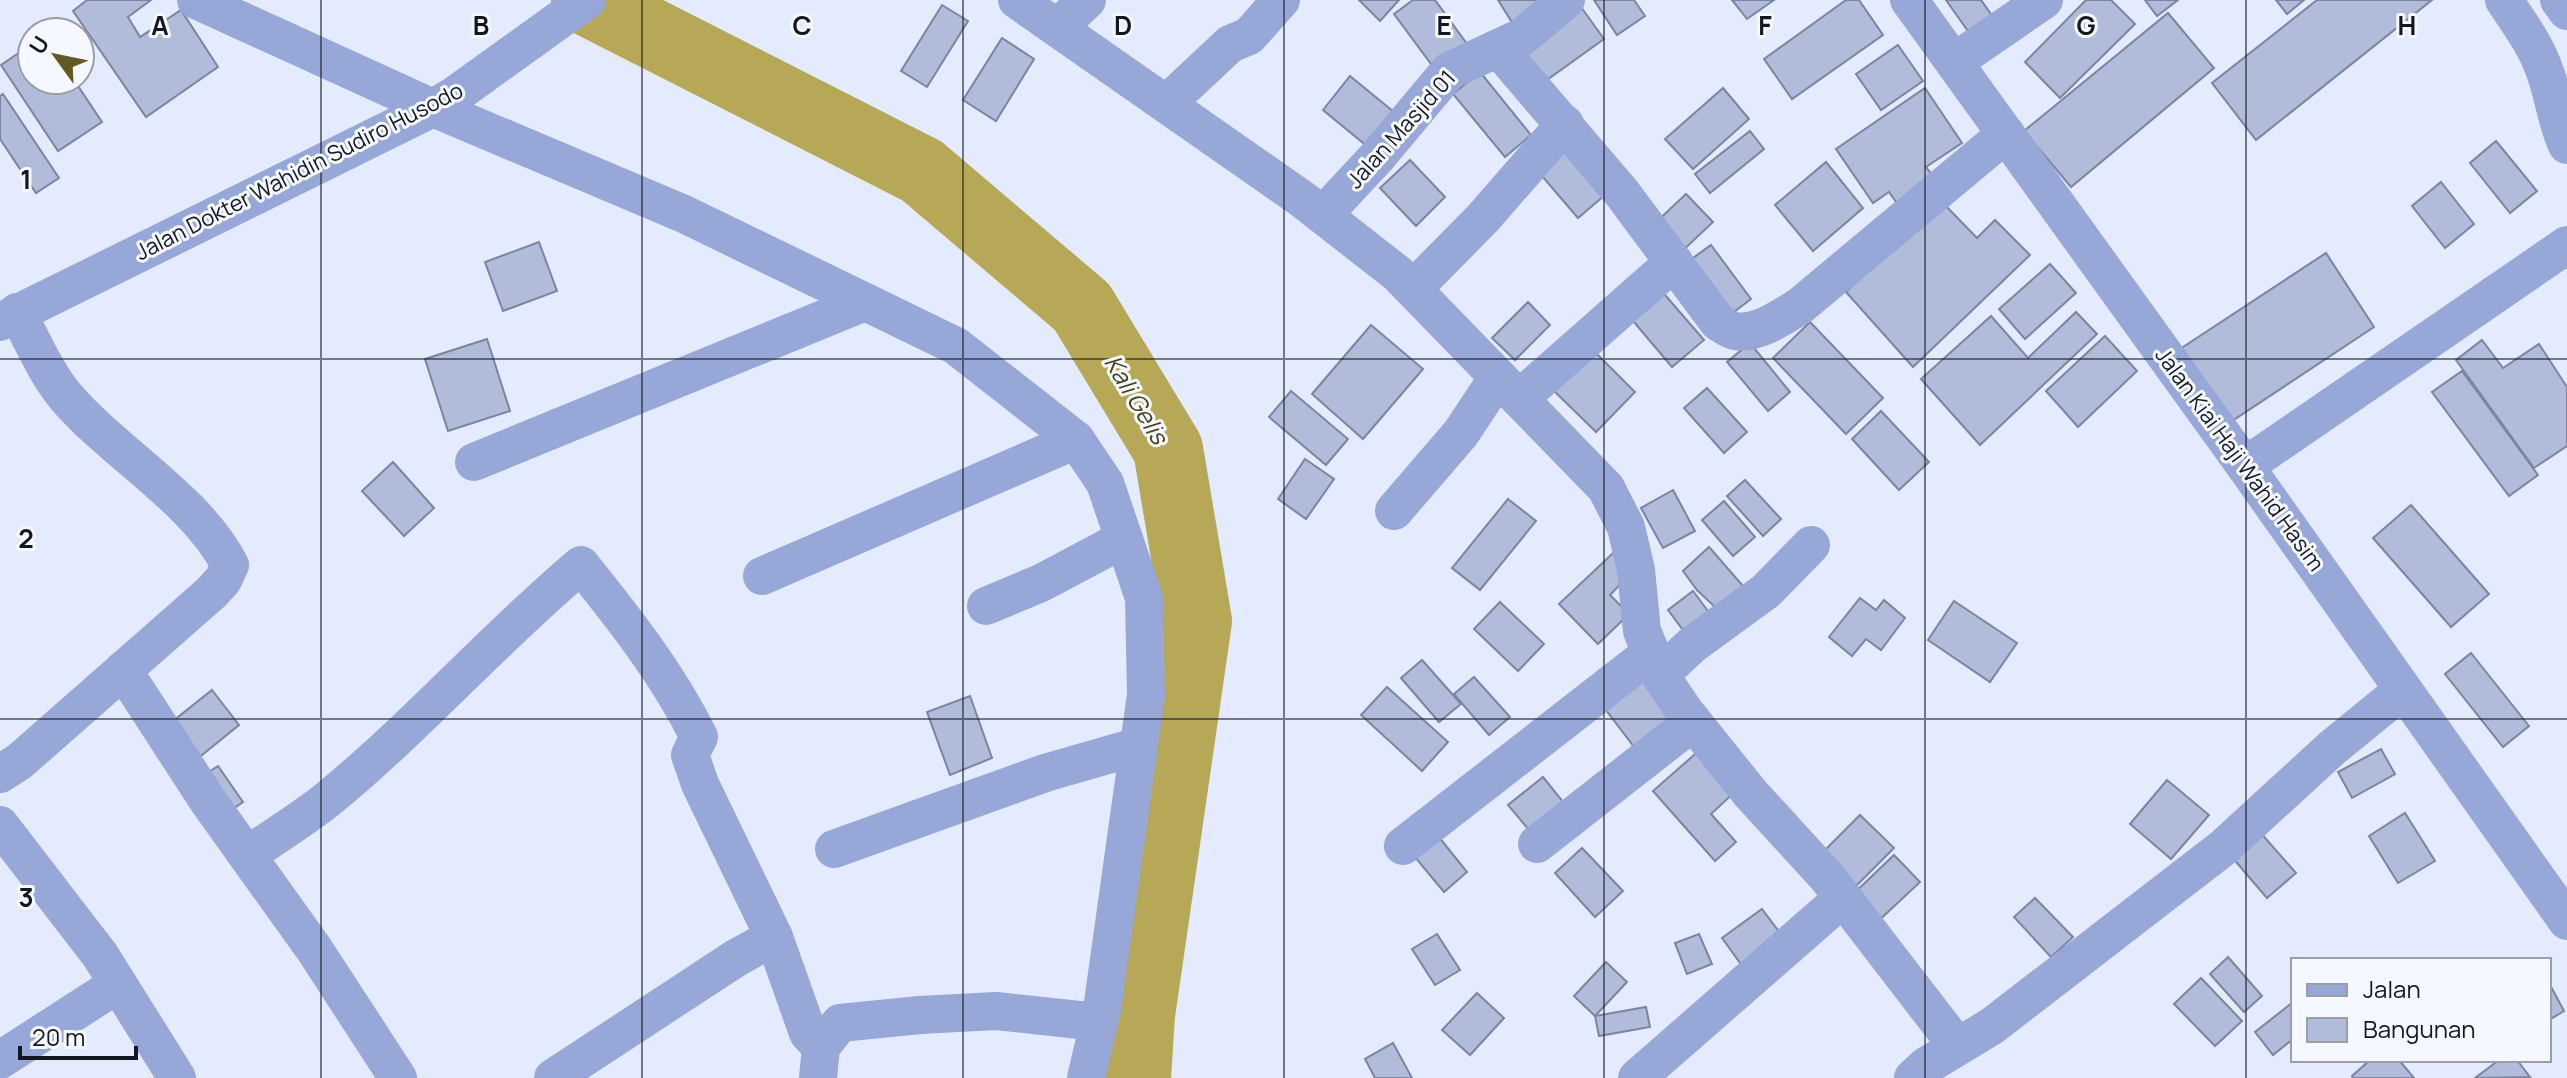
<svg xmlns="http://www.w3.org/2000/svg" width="2567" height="1078" viewBox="0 0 2567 1078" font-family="Manrope,sans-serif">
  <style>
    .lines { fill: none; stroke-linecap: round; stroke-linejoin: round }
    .river { stroke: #b7a857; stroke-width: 70 }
    .building { fill: #b1bcdb; stroke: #7b84a2; stroke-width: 2 }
    .minor { stroke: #97a7d8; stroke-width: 38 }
    .grid { fill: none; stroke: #131722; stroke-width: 2; stroke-opacity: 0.55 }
    .labels { text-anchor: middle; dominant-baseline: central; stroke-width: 6; stroke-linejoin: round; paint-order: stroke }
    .street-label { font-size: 22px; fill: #131722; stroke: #f6f8ff }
    .water-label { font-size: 24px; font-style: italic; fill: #453f1b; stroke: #f6f8ff }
    .grid-label { font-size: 26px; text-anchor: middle; font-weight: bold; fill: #131722; stroke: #f6f8ff; stroke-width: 6; stroke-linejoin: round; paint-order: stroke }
  </style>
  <rect width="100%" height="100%" fill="#e4ebfe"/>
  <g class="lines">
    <polyline class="river" points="586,0 922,171 1082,307 1168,449 1197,621 1140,1015 1136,1078"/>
  </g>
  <g class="building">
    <polygon points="87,0 151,0 128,17 140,37 181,10 218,67 146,117 73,11"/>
    <polygon points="1359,0 1399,0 1380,21"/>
    <polygon points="1413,0 1435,0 1470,48 1437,72 1394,14"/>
    <polygon points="1498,0 1552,0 1513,24"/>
    <polygon points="1594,0 1634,0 1645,16 1617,35"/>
    <polygon points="1732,0 1774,0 1747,19"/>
    <polygon points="1846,0 1859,0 1883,35 1792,99 1764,59"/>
    <polygon points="1946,0 1981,0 1998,24 1975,41"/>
    <polygon points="2086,0 2111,0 2135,24 2060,98 2025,62"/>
    <polygon points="2145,0 2178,0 2157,16"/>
    <polygon points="2276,0 2304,0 2287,14"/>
    <polygon points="2317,0 2432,0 2256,140 2212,83"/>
    <polygon points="942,5 968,21 927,87 901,71"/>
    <polygon points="1581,7 1604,39 1537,87 1514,55"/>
    <polygon points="2168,13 2214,68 2071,187 2024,131"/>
    <polygon points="1002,38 1034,59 996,121 963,100"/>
    <polygon points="32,44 32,80 74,80 102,122 58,151 1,65"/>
    <polygon points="1898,45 1923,81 1881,110 1856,74"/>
    <polygon points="1480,72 1531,135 1505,157 1453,94"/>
    <polygon points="1350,76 1400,117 1373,151 1323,110"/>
    <polygon points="1723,88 1749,119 1693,169 1665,139"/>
    <polygon points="1925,88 1962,143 1926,167 1936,180 1899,206 1889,192 1873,203 1836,149"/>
    <polygon points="3,94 59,178 36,193 0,139 0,96"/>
    <polygon points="1750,131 1764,149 1710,193 1695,174"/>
    <polygon points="1571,140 1612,189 1578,218 1536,169"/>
    <polygon points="2496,141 2537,191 2510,213 2470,163"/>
    <polygon points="1410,160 1445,197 1416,226 1380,188"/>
    <polygon points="1826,162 1863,208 1813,251 1775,205"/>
    <polygon points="2441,182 2474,224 2445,248 2412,206"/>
    <polygon points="1686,194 1713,222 1678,255 1651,227"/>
    <polygon points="1941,201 1977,238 1995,220 2030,255 1913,367 1846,292"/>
    <polygon points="539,242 557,291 503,311 485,262"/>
    <polygon points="1711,245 1751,299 1723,320 1682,266"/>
    <polygon points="2326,253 2374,327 2223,427 2174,353"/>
    <polygon points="2050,264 2076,293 2025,339 1999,309"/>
    <polygon points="1659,288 1704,340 1672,367 1628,315"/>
    <polygon points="1528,302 1550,325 1515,360 1492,338"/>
    <polygon points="2076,312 2097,334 1980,445 1921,379 1991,316 2028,358"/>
    <polygon points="1810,322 1883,398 1846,434 1773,358"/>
    <polygon points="1371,325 1423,369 1363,439 1312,394"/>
    <polygon points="2105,336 2137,371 2078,427 2046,391"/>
    <polygon points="487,339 510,411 448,431 425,359"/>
    <polygon points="2482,340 2503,368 2539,344 2567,387 2567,446 2534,468 2456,360"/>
    <polygon points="1750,343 1790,392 1768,411 1727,362"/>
    <polygon points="1590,347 1635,392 1596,432 1550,387"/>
    <polygon points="2462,371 2538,475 2509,496 2432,392"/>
    <polygon points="1707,388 1747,432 1724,453 1684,408"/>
    <polygon points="1291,391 1348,439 1326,465 1269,417"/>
    <polygon points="1881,411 1929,462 1899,490 1852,439"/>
    <polygon points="1305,459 1334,479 1306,519 1278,499"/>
    <polygon points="393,462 434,508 404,536 362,491"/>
    <polygon points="1745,480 1781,519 1763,536 1727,496"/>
    <polygon points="1673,490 1695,531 1663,548 1641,508"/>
    <polygon points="1508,499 1536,521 1480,590 1452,568"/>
    <polygon points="1724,501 1755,537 1733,556 1702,520"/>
    <polygon points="2411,505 2489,594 2451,627 2373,538"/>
    <polygon points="1709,547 1743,586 1717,609 1697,590 1683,571"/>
    <polygon points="1613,553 1633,571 1610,595 1629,614 1598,644 1559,604"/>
    <polygon points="1693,591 1711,615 1686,634 1668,610"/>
    <polygon points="1860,598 1876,610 1884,600 1905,618 1881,650 1866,639 1852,656 1829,637"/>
    <polygon points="1954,601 2017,643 1990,682 1928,640"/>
    <polygon points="1500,602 1544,644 1518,671 1474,629"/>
    <polygon points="2471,653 2529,726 2503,747 2445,674"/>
    <polygon points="1422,660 1461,704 1439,722 1401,678"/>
    <polygon points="1639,669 1679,721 1638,752 1599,701"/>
    <polygon points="1474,677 1510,717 1489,735 1454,694"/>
    <polygon points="1387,687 1448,742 1422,771 1361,715"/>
    <polygon points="212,690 239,725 191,764 163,729"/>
    <polygon points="970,696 992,758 950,775 927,712"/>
    <polygon points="1702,748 1738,789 1711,814 1736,842 1715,861 1653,791"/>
    <polygon points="2381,749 2395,774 2352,798 2338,772"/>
    <polygon points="218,766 243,802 224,815 199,778"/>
    <polygon points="1543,777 1568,808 1534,836 1508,805"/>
    <polygon points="2167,780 2209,815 2171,859 2130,824"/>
    <polygon points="2405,813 2435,861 2398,883 2369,836"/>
    <polygon points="1860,815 1894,848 1855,887 1822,853"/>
    <polygon points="2259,831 2296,873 2267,898 2231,856"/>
    <polygon points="1438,836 1467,872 1444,892 1414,856"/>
    <polygon points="1582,848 1623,891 1595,917 1555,873"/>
    <polygon points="1894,855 1920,882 1873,926 1848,899"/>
    <polygon points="2035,898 2073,937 2051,957 2014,917"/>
    <polygon points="1762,909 1783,937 1743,967 1722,938"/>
    <polygon points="1437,934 1460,970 1435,985 1412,949"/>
    <polygon points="1699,934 1712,964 1687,974 1675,943"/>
    <polygon points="2228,957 2262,996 2244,1012 2210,974"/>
    <polygon points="1606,962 1627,982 1595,1016 1574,996"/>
    <polygon points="2201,978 2242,1021 2215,1046 2174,1004"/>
    <polygon points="2549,983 2564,1011 2549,1020"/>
    <polygon points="1477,993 1504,1018 1470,1055 1442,1030"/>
    <polygon points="2293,1002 2293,1039 2273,1055 2255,1032"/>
    <polygon points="1646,1007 1650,1027 1599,1036 1595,1016"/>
    <polygon points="1393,1043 1412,1078 1375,1078 1365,1059"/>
    <polygon points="2370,1060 2399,1060 2414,1078 2353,1078 2352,1076"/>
    <polygon points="2499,1060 2517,1060 2530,1077 2475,1078"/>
  </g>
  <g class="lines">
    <g class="minor">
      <polyline points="196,0 433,108 684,214 956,346 1076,440 1105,483 1144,598 1146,695 1102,1010 1086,1078"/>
      <polyline points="1017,0 1302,199 1398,274 1606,488 1626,527 1636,570 1642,631 1660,675 1685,712 1751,794 1827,877 1957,1046"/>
      <polyline points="1909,0 2245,466 2567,921"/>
      <path d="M2504,0C2519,23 2536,45 2545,72C2554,96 2556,122 2567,145"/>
      <polyline points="2559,0 2567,11"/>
      <polyline points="1058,27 1087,0"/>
      <path d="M1498,48L1622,193L1718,322C1723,325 1729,330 1735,331C1757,335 1782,317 1800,306L2006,134"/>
      <polyline points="1954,62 2044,0"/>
      <polyline points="1166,104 1230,44 1249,36 1281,0"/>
      <polyline points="1323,215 1377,157 1449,71 1522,37 1566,0"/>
      <polyline points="1413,289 1483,218 1565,124"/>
      <polyline points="0,322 433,108 455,95 587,0"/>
      <polyline points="1520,398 1674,262"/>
      <polyline points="474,462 865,302"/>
      <polyline points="2245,466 2567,245"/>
      <polyline points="1394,511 1461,433 1498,377"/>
      <polyline points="762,576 1076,440"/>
      <polyline points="986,606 1041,583 1124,539"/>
      <polyline points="123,670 208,801 314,949 398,1078"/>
      <polyline points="1660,675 1692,645 1766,591 1811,545"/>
      <path d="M0,774L20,761L211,593L223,580L230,565C196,499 115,454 66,397C46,373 32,340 17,312"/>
      <polyline points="0,825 100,955 177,1078"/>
      <polyline points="1537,844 1693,722"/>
      <polyline points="1403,846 1651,653"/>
      <polyline points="834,849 1045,773 1139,746"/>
      <path d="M247,855C274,837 303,819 328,799C417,726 493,639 581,565C625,620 668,674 699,737L690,755L700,784L774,937L736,958L553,1078"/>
      <polyline points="774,937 808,1033 821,1047"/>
      <polyline points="0,1060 118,984"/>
      <polyline points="818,1078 821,1047 840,1023 920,1015 996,1011 1098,1022"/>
      <polyline points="1637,1078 1843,898"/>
      <polyline points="1913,1078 1926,1066 1992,1026 2224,847 2332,748 2403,690"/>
    </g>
  </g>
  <path class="grid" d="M321,0V1078M642,0V1078M963,0V1078M1284,0V1078M1604,0V1078M1925,0V1078M2246,0V1078M0,359H2567M0,719H2567"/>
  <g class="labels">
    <g class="street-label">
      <text transform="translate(1401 129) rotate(-48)">Jalan Masjid 01</text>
      <text transform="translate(299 171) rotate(-27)">Jalan Dokter Wahidin Sudiro Husodo</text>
      <text transform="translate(2240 459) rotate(54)">Jalan Kiai Haji Wahid Hasim</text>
    </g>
    <g class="water-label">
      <text transform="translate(1137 399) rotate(59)">Kali Gelis</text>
    </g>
  </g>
  <g class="grid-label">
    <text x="160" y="35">A</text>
    <text x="481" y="35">B</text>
    <text x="802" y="35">C</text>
    <text x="1123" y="35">D</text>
    <text x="1444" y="35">E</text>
    <text x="1765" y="35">F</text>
    <text x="2086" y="35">G</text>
    <text x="2407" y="35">H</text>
    <text x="26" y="189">1</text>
    <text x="26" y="548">2</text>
    <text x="26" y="907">3</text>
  </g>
  <rect x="2291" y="958" width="260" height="104" fill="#f6f8ff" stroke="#9b9ea7" stroke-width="2"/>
  <rect x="2307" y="984" width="40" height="12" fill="#97a7d8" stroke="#9b9ea7" stroke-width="2"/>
  <text x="2363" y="998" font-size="24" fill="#131722">Jalan</text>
  <rect x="2307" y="1018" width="40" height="24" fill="#b1bcdb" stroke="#9b9ea7" stroke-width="2"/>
  <text x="2363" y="1038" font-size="24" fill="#131722">Bangunan</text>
  <g transform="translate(56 56) rotate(303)"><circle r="38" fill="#f6f8ff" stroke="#9b9ea7" stroke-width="2"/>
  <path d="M0-6L14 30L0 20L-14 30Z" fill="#625925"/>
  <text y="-12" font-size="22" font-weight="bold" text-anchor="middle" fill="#131722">U</text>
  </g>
  <path d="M20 1046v12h116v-12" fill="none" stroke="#131722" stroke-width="4"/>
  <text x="32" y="1046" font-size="24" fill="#131722" stroke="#f6f8ff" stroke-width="6" paint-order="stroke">20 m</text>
</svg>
